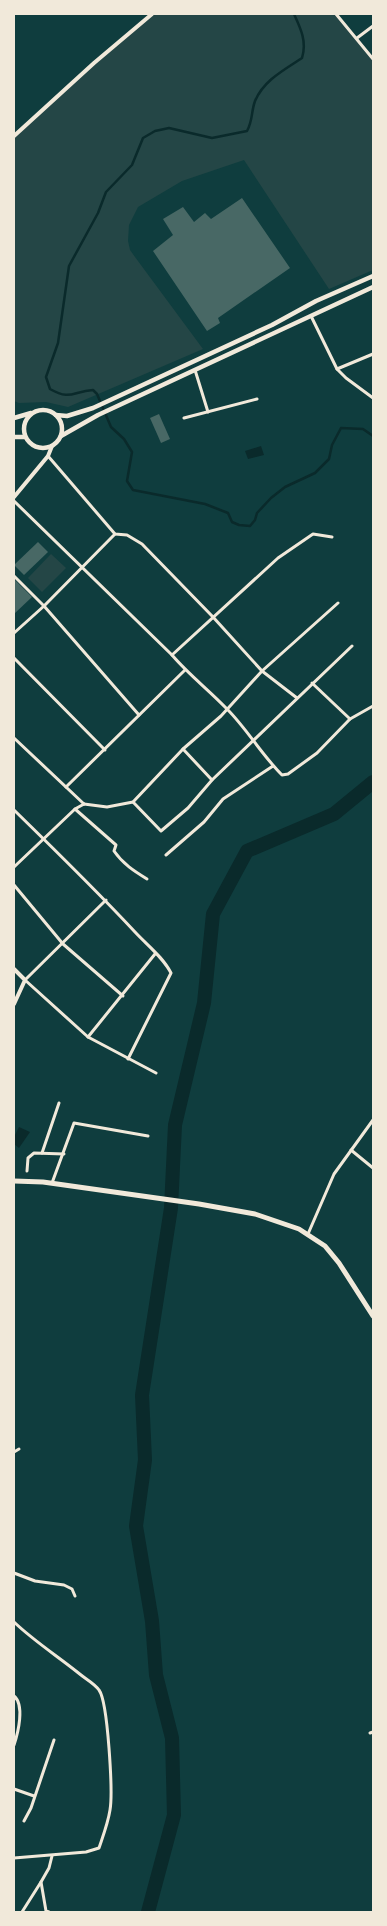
<svg xmlns="http://www.w3.org/2000/svg" width="387" height="1926" viewBox="0 0 387 1926" font-family="'PT Serif',serif">
  <style>
    .green { fill: #244646 }
    .water { fill: #0a2a2b }
    .lines { fill: none; stroke-linecap: round; stroke-linejoin: round }
    .stream { stroke: #0a2a2b; stroke-width: 2.5 }
    .river { stroke: #0a2a2b; stroke-width: 14 }
    .building { fill: #486865 }
    .minor { stroke: #f1e9da; stroke-width: 3 }
    .tertiary { stroke: #f1e9da; stroke-width: 4 }
    .secondary { stroke: #f1e9da; stroke-width: 4.5 }
    .primary { stroke: #f1e9da; stroke-width: 5 }
  </style>
  <rect width="100%" height="100%" fill="#0f3d3e"/>
  <g class="green">
    <polygon points="152,14 336,14 373,59 373,270 329,289 244,160 182,181 138,207 129,225 128,241 130,250 135,257 203,349 68,407 46,402 19,403 14,401 14,136"/>
    <polygon points="51,554 66,568 42,592 28,578"/>
  </g>
  <g class="water">
    <polygon points="261,446 264,455 248,459 245,451"/>
    <polygon points="19,1127 30,1132 19,1148 14,1144 14,1137"/>
  </g>
  <g class="lines">
    <path class="stream" d="M294,14C301,29 307,42 302,58C284,70 264,80 255,101C251,112 253,120 247,131L212,138L169,128L155,131L143,138L132,165L106,192L98,213L69,266L58,343L46,377L50,389C71,401 73,391 93,390L97,394L111,427L124,439L132,452L127,481L133,490L205,504L228,513L232,522L239,525L250,526L255,520L257,513L271,498L285,487L315,473L329,459L332,445L341,428L363,429L373,436"/>
    <polyline class="river" points="148,1912 174,1815 172,1738 156,1675 152,1621 136,1526 145,1460 142,1395 171,1208 175,1125 204,1003 213,914 247,851 334,814 373,782"/>
  </g>
  <g class="building">
    <polygon points="242,198 290,268 218,318 220,323 207,331 153,251 173,235 163,219 183,207 194,222 205,213 211,219"/>
    <polygon points="159,414 170,439 161,443 150,418"/>
    <polygon points="38,542 48,552 24,575 14,565"/>
    <polygon points="14,579 32,597 14,614"/>
  </g>
  <g class="lines">
    <g class="minor">
      <polyline points="336,14 373,59"/>
      <polyline points="357,38 373,26"/>
      <polyline points="311,316 337,369 346,378 373,398"/>
      <polyline points="337,369 373,354"/>
      <polyline points="195,370 208,412"/>
      <polyline points="184,418 257,399"/>
      <polyline points="48,456 115,534 127,535 142,544 213,617 262,671 297,698"/>
      <path d="M14,501L172,655C189,675 209,690 227,709C247,729 261,754 282,775L288,774L317,753L350,719L373,706"/>
      <polyline points="14,576 44,606 139,715"/>
      <polyline points="14,633 44,606 115,534"/>
      <polyline points="172,655 278,558 313,534 332,537"/>
      <polyline points="14,658 105,750"/>
      <polyline points="312,683 350,719"/>
      <polyline points="14,738 84,804"/>
      <polyline points="183,749 212,780"/>
      <polyline points="66,787 185,670"/>
      <polyline points="133,802 161,831 188,808 212,780 352,646"/>
      <polyline points="84,804 107,807 133,802 183,749 221,716 262,671 338,603"/>
      <path d="M75,809L116,845L114,851C123,864 134,871 147,879"/>
      <path d="M14,810C55,850 96,890 135,932C147,945 163,957 171,973L128,1059"/>
      <polyline points="166,855 204,822 223,799 273,766"/>
      <polyline points="14,867 75,809 84,804"/>
      <polyline points="14,885 63,944 123,996"/>
      <polyline points="106,900 25,980 88,1037 156,1073"/>
      <polyline points="88,1037 155,954"/>
      <polyline points="351,1150 373,1168"/>
      <polyline points="42,1153 59,1103"/>
      <polyline points="27,1171 28,1158 34,1153 64,1154"/>
      <polyline points="52,1183 74,1123 148,1136"/>
      <polyline points="308,1234 334,1174 373,1120"/>
      <polyline points="14,1452 19,1449"/>
      <polyline points="14,1573 35,1581 64,1585 72,1589 75,1596"/>
      <path d="M14,1622C35,1642 59,1657 81,1675C86,1679 95,1684 99,1690C108,1702 113,1793 110,1810C108,1823 103,1836 99,1848L86,1852L14,1858"/>
      <path d="M14,1696C25,1705 18,1733 14,1745"/>
      <polyline points="370,1733 373,1732"/>
      <polyline points="14,1789 34,1796"/>
      <polyline points="24,1821 31,1808 54,1740"/>
      <polyline points="22,1912 41,1882"/>
      <polyline points="49,1912 46,1911 41,1882 49,1868 52,1856"/>
    </g>
    <g class="tertiary">
      <polyline points="14,136 94,63 152,14"/>
      <polyline points="14,497 48,456 52,446"/>
      <polyline points="14,969 25,980 14,1004"/>
    </g>
    <g class="secondary">
      <circle cx="43" cy="429" r="19"/>
      <polyline points="56,415 67,416 93,408 272,325 316,301 373,276"/>
      <polyline points="14,418 31,413"/>
      <polyline points="61,436 98,415 373,287"/>
      <polyline points="14,437 25,437"/>
    </g>
    <polyline class="primary" points="14,1181 43,1182 199,1204 255,1214 299,1229 325,1246 339,1263 373,1316"/>
  </g>
  <rect width="387" height="1926" fill="none" stroke="#f1e9da" stroke-width="30"/>
</svg>
